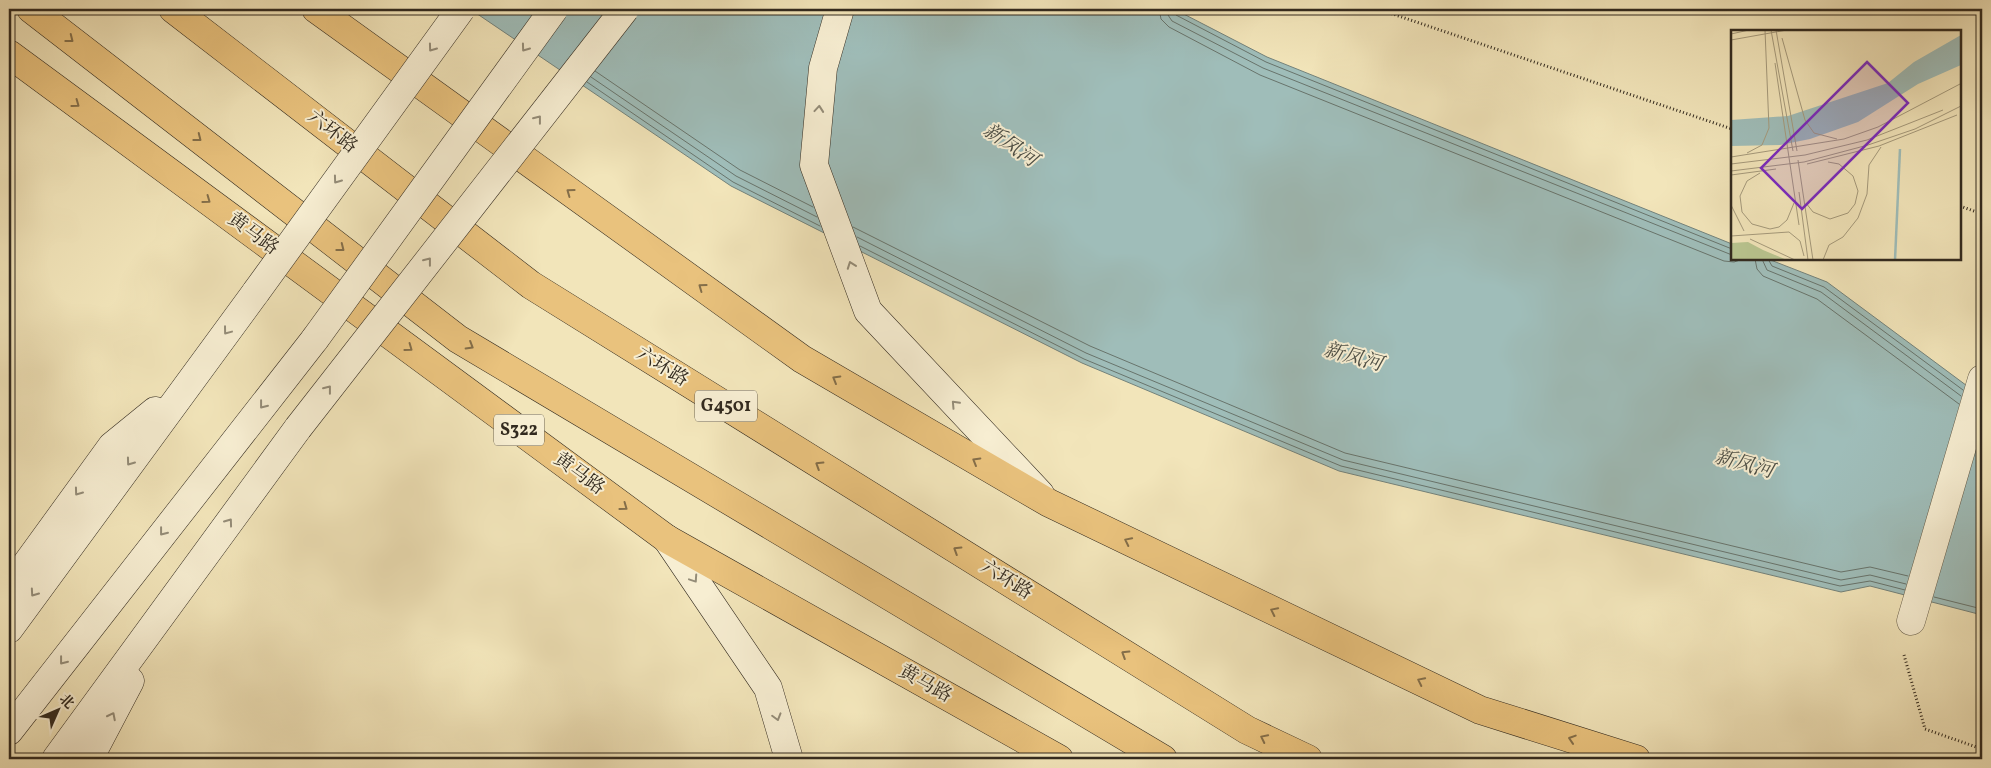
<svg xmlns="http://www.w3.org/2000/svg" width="1991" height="768" viewBox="0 0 1991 768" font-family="Vollkorn,'Noto Serif SC',serif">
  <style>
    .water { fill: #9fbdb9; stroke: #73827b }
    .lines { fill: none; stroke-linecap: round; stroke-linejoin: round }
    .shore { stroke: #68746c; stroke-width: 1 }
    .minor-casing { stroke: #625946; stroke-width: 29 }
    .secondary-casing { stroke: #322a1f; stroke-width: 29 }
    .primary-casing { stroke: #322a1f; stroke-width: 29 }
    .motorway-casing { stroke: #322a1f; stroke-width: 29 }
    .path { stroke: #322a1f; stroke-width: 3; stroke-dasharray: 1 2.5; stroke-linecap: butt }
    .minor { stroke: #f7eed2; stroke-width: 28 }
    .secondary { stroke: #f7eed2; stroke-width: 28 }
    .primary { stroke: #e9c27d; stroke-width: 28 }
    .motorway { stroke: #e9c27d; stroke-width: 28 }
    .secondary-bridge-casing { stroke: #322a1f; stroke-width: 29; stroke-linecap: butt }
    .secondary-bridge { stroke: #f7eed2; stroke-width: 28 }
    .oneway { stroke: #846e49 }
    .oneway2 { stroke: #948c78 }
    .labels { text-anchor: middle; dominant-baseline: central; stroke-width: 4; stroke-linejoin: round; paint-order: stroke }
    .shield { fill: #f7eed2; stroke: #6d6555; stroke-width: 1 }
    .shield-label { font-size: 18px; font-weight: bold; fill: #322a1f }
    .street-label { font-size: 19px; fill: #322a1f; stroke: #f7eed2 }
    .water-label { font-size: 20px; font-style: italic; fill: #4d4f46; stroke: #f7eed2 }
    .inset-river { fill: none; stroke: #9fbdb9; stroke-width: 2.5 }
    .inset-road { fill: none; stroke: #a59a7c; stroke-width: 1 }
    .view { fill: #7b2cbf; fill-opacity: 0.15; stroke: #7b2cbf; stroke-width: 2.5 }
    .inset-edge { fill: none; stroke: #322a1f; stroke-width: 2.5 }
  </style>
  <rect width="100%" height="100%" fill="#f2e5ba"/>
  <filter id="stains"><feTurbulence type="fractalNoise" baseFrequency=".004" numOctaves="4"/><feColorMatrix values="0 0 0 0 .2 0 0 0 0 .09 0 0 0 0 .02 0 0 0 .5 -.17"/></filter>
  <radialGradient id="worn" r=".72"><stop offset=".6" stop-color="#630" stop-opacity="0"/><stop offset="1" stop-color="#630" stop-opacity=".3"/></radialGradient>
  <polygon class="water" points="470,9 1174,9 1267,57 1732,244 1732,259 1768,259 1827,282 1982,397 1982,615 1870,586 1841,592 1339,471 1082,363 731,186"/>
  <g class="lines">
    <g class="shore">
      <polyline points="1159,9 1161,19 1169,27 1260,75 1724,261 1734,262 1743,259"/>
      <polyline points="1166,9 1168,15 1172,21 1263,68 1732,255"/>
      <polyline points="1173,9 1176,15 1266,62 1732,249"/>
      <polyline points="595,71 740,170 813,207"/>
      <polyline points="591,77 736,176 817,217"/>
      <polyline points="587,82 733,182 820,226"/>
      <polyline points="853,227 1090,346 1345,453 1841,572 1870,567 1908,576"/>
      <polyline points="857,237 1086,353 1343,460 1841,580 1870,575 1906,584"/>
      <polyline points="860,246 1084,359 1341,466 1840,586 1870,581 1905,590"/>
      <polyline points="1755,259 1757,269 1763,276 1817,299 1959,404"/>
      <polyline points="1762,259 1767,270 1821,292 1961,396"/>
      <polyline points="1768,259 1772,266 1824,287 1963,390"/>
      <polyline points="1934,597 1982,609"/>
    </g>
    <defs>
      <polyline id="minor" points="1911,621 1982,379"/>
      <g id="secondary">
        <polyline points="840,9 823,68 814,165 868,311 1040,494"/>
        <polyline points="667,539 768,688 789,759"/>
        <polyline points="9,588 112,446 155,411"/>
        <polyline points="9,629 256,292"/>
        <polyline points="9,731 315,339"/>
        <polyline points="56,759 298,428"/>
        <polyline points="89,759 130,681"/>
      </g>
      <g id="primary">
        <polyline points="316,9 802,359 1049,503 1480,710 1636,759"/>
        <polyline points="9,54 667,539 1059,759"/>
      </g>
      <g id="motorway">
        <polyline points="31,9 458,339 1163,759"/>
        <polyline points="173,9 531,285 1247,730 1308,759"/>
      </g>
    </defs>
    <use href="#minor" class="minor-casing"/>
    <use href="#secondary" class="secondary-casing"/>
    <use href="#primary" class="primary-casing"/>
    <use href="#motorway" class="motorway-casing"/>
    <g class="path">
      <polyline points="1378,9 1732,129"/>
      <polyline points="1960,206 1982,214"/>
      <polyline points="1904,655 1925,729 1982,749"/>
    </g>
    <use href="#minor" class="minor"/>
    <use href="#secondary" class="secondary"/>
    <use href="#primary" class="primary"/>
    <use href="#motorway" class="motorway"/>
    <defs>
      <g id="secondary-bridge">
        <polyline points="256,292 461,9"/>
        <polyline points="315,339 554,9"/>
        <polyline points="298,428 625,9"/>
      </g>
    </defs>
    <use href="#secondary-bridge" class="secondary-bridge-casing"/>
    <use href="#secondary-bridge" class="secondary-bridge"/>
  </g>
  <defs><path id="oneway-chevron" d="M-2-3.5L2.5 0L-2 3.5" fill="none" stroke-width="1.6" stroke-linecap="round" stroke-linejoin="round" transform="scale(1.25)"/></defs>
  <g class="oneway">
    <use href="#oneway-chevron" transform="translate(70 39) rotate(38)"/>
    <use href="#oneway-chevron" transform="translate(76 104) rotate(36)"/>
    <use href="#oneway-chevron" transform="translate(198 138) rotate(38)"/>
    <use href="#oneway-chevron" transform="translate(570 192) rotate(-144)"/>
    <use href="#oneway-chevron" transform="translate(207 200) rotate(36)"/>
    <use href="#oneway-chevron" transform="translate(341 248) rotate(38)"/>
    <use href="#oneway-chevron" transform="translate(702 287) rotate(-144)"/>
    <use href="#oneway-chevron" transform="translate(470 346) rotate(31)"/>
    <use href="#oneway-chevron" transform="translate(409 348) rotate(36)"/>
    <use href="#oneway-chevron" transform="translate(836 379) rotate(-150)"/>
    <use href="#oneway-chevron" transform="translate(976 461) rotate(-150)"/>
    <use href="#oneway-chevron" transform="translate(819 465) rotate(-148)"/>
    <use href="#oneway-chevron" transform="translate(624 507) rotate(36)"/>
    <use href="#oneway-chevron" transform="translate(1128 541) rotate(-154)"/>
    <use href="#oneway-chevron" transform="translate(957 550) rotate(-148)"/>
    <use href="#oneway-chevron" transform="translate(1274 611) rotate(-154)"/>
    <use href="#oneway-chevron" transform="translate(1125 654) rotate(-148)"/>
    <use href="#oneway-chevron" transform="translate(1421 681) rotate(-154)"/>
    <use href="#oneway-chevron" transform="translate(1264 738) rotate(-154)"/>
    <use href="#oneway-chevron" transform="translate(1572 739) rotate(-162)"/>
  </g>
  <g class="oneway2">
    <use href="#oneway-chevron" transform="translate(432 48) rotate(126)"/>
    <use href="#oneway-chevron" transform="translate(525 48) rotate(126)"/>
    <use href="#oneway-chevron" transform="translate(819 109) rotate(-85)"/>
    <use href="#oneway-chevron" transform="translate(538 119) rotate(-52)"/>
    <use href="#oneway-chevron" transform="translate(337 180) rotate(126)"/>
    <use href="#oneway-chevron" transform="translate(428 261) rotate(-52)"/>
    <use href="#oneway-chevron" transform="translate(851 265) rotate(-110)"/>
    <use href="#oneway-chevron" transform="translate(227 331) rotate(127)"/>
    <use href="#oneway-chevron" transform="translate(328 389) rotate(-52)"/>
    <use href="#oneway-chevron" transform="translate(955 404) rotate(-133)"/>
    <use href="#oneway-chevron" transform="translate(263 405) rotate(128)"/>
    <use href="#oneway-chevron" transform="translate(130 462) rotate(126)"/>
    <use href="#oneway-chevron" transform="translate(78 492) rotate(126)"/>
    <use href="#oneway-chevron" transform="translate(229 522) rotate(-54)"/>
    <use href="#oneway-chevron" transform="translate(163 532) rotate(128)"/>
    <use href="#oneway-chevron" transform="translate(694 579) rotate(56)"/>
    <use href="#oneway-chevron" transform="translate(34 593) rotate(125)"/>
    <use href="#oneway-chevron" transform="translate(63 661) rotate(128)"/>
    <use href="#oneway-chevron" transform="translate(112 716) rotate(-63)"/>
    <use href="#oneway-chevron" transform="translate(777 717) rotate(74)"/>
  </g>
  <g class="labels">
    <g class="shield">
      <rect x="695" y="390.5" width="62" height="31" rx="4"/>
      <rect x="494" y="414.5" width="50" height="31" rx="4"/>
    </g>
    <g class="shield-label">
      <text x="726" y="406">G4501</text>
      <text x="519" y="430">S322</text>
    </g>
    <g class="street-label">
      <text transform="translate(332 132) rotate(38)">六环路</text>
      <text transform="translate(253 234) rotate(36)">黄马路</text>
      <text transform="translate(662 367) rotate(32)">六环路</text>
      <text transform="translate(579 474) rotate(36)">黄马路</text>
      <text transform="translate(1006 580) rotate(32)">六环路</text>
      <text transform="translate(925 684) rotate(29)">黄马路</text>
    </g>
    <g class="water-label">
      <text transform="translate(1010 146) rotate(34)">新凤河</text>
      <text transform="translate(1353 358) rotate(15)">新凤河</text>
      <text transform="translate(1744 465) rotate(15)">新凤河</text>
    </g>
  </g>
  <g transform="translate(1731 30)">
    <rect width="230" height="230" fill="#f2e5ba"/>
    <path d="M17,212L32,220L56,230H0V213Z" fill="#b9c590"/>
    <path d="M230,5V35L187,54L127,92L79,109L49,115L0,116V90L57,86L157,53L183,32Z" fill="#9fbdb9"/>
    <path class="inset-river" d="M164,230L169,119"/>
    <path class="inset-road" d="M40,0L62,121M45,0L66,121M0,4L18,0M51,8L74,90L83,103L106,109M0,10L56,0M44,33L68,195M16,123L31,115L38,98L34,0M0,127L113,109L147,97L229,54M67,130L82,230M0,134L74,125L136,110L212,80M76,134L148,116L226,85M0,141L73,132L137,115L184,99L230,76M29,143L16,151L9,166L11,182L21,194L39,199L48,197L56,190L63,173M0,145L45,139M68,162L77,230M75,173L82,182L99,189L117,183L124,174L127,161L122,146L108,134L97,132M0,175L13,201M0,206L58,202L69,211L73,226M19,209L64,230M92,230L98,215L112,207L127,188L136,164L138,135L150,117"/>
    <path class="view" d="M136,32L177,73L71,179L30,138Z"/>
    <rect width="230" height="230" class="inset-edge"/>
  </g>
  <rect width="1991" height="768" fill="none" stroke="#f2e5ba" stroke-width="30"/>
  <rect x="10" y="10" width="1971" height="748" fill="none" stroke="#322a1f" stroke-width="2.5"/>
  <rect x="15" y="15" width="1961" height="738" fill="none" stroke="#322a1f"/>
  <g transform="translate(58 710) rotate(45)" stroke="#f7eed2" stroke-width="4" paint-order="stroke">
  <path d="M0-4L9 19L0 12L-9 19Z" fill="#322a1f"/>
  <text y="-8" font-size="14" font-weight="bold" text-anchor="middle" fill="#322a1f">北</text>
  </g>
  <rect width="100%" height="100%" filter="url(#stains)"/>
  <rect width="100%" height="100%" fill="url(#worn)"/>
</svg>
